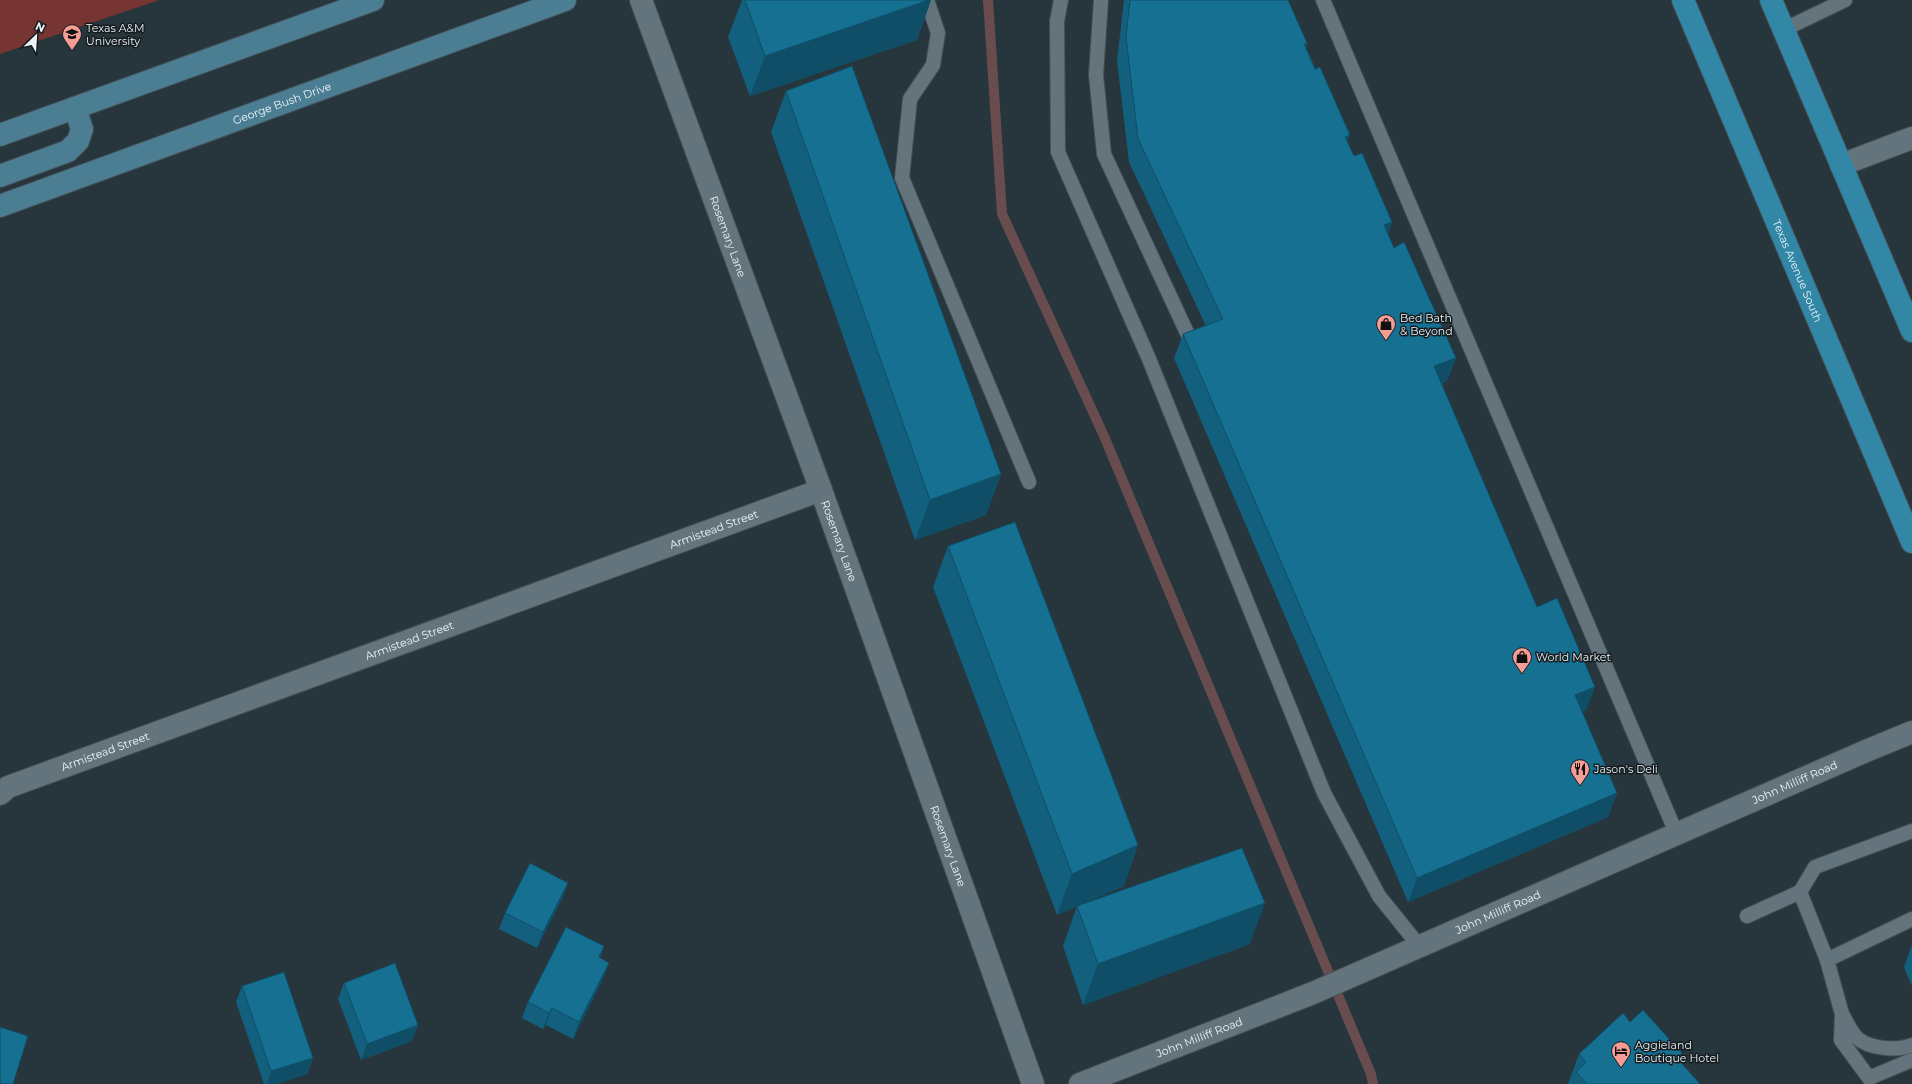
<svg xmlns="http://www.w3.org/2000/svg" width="1912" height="1084" viewBox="0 0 1912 1084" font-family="Montserrat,sans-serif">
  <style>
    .green { fill: #763532 }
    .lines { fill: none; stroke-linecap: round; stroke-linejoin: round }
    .stream { stroke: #684c4e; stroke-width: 10 }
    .lane-casing { stroke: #445056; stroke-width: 16 }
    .street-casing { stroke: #445056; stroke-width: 24 }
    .secondary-casing { stroke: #445056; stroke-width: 24 }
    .primary-casing { stroke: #445056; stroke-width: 24 }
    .lane { stroke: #64747d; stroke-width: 14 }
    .street { stroke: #64747d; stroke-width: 22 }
    .secondary { stroke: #4b7e92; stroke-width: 22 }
    .primary { stroke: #3287a6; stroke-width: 22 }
    .wall { fill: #13607e }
    .shaded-wall { fill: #0f4e66 }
    .building { fill: #167092; stroke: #0f4e66 }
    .labels { text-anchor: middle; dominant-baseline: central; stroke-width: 3; stroke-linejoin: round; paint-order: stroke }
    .poi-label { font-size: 11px; fill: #eaf3f8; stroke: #151c1f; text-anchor: start }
    .street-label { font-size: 11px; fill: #eaf3f8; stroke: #151c1f }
  </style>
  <rect width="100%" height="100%" fill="#27353c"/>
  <polygon class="green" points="0,0 159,0 0,54"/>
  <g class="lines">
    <polyline class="stream" points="988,0 1002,214 1104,436 1371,1074 1373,1084"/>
    <defs>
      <g id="lane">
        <polyline points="927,0 938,33 933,65 910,99 902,178 1029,482"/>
        <polyline points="1061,0 1057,21 1058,152 1149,359 1324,793 1379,896 1420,947"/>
        <polyline points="1101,0 1096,75 1104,154 1195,350"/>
        <polyline points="1323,0 1677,835"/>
        <polyline points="1783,30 1845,0"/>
        <polyline points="1912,831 1815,867 1800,892 1827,960 1912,919"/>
        <polyline points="1747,916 1800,892"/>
        <polyline points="1827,960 1842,1014 1841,1040 1869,1078 1912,1060"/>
        <path d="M1842,1014C1846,1021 1851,1032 1857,1038C1870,1049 1897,1051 1912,1045"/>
      </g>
      <g id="street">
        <path id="s1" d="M641,0L821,490L1033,1084"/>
        <polyline points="1841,165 1912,138"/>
        <path id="s2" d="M0,794L8,787L821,490"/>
        <path id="s3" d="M1080,1084L1313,993L1866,751L1912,732"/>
      </g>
      <g id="secondary">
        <polyline points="0,135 373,0"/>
        <polyline points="0,176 68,151 78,141 82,129 75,108"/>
        <path id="s4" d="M0,206L565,0"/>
      </g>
      <g id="primary">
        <path id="s5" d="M1683,0L1912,542"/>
        <polyline points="1771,0 1912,331"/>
      </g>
    </defs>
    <use href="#lane" class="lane-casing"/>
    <use href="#street" class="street-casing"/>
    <use href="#secondary" class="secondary-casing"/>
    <use href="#primary" class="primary-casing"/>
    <use href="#lane" class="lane"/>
    <use href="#street" class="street"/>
    <use href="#secondary" class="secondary"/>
    <use href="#primary" class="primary"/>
  </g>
  <g class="wall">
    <polygon points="742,0 931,0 917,40 750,96 728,37"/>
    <polygon points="1124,0 1288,0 1307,43 1306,47 1354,156 1392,222 1388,234 1394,248 1456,358 1447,381 1441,384 1537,607 1595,687 1586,710 1582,712 1617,793 1608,817 1408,902 1174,358 1183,334 1206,326 1129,162 1117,61"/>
    <polygon points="786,91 1001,474 986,515 915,540 771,132"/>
    <polygon points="948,546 1138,845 1124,886 1057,915 933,587"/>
    <polygon points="568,883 562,899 537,948 499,929 505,913"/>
    <polygon points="1077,906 1250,944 1083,1005 1063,946"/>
    <polygon points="1912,945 1912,986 1904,967"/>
    <polygon points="604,946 600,958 609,963 603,979 573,1039 546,1025 543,1029 522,1018 528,1002"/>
    <polygon points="344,983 418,1025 412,1041 361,1060 338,999"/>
    <polygon points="242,986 313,1058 307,1074 277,1084 264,1084 236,1002"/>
    <polygon points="1630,1022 1679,1061 1700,1084 1568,1084 1579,1054"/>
  </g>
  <g class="shaded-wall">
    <polygon points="929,0 931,0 917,40 750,96 765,56"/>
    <polygon points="1350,135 1341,159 1345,137"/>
    <polygon points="1392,222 1384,246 1384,225"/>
    <polygon points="1456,358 1447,381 1425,390 1434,366"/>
    <polygon points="1001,474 986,515 915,540 930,500"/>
    <polygon points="1595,687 1586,710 1566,719 1575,695"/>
    <polygon points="1617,793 1608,817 1408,902 1417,878"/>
    <polygon points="1138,845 1124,886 1057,915 1072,874"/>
    <polygon points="568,883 562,899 537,948 543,932"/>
    <polygon points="1265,903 1250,944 1083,1005 1098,964"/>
    <polygon points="604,946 598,963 599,957"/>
    <polygon points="609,963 603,979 573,1039 579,1022"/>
    <polygon points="552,1008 546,1025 543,1029 549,1013"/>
    <polygon points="418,1025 412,1041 361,1060 367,1044"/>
    <polygon points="1682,1053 1671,1083 1677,1058"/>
    <polygon points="313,1058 307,1074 277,1084 267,1084 271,1071"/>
  </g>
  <g class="building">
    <polygon points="745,0 929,0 765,56"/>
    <polygon points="1130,0 1288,0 1307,43 1304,44 1315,69 1320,67 1350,135 1345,137 1354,156 1362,153 1392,222 1384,225 1394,248 1404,242 1456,358 1434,366 1537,607 1557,598 1595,687 1575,695 1617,793 1417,878 1183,334 1223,319 1138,139 1126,37"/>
    <polygon points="852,66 1001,474 930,500 786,91"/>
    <polygon points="1015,522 1138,845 1072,874 948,546"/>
    <polygon points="1242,848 1265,903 1098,964 1077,906"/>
    <polygon points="530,863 568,883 543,932 505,913"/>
    <polygon points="566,927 604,946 599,957 609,963 579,1022 552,1008 549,1013 528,1002"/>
    <polygon points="395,963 418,1025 367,1044 344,983"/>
    <polygon points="284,972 313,1058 271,1071 242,986"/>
    <polygon points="1643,1010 1682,1053 1677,1058 1700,1084 1587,1084 1576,1072 1586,1062 1579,1054 1623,1013 1630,1022"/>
    <polygon points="0,1027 28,1036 13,1084 3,1084 0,1083"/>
  </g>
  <defs>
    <symbol id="university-pin" viewBox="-11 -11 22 30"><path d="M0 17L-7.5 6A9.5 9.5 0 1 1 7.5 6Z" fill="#f59c95" stroke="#151c1f"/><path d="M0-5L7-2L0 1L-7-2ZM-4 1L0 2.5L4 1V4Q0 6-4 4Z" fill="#111"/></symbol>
    <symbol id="shop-pin" viewBox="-11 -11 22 30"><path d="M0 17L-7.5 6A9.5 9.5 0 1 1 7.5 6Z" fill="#f59c95" stroke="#151c1f"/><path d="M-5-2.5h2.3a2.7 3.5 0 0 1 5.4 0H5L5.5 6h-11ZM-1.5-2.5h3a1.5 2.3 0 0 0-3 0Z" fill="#111"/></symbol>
    <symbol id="restaurant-pin" viewBox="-11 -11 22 30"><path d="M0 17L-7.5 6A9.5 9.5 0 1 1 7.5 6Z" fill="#f59c95" stroke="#151c1f"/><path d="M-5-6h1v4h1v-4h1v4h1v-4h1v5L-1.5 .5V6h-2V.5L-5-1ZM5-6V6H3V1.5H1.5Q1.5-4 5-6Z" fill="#111"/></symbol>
    <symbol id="hotel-pin" viewBox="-11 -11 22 30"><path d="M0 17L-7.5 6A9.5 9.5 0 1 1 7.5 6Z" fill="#f59c95" stroke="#151c1f"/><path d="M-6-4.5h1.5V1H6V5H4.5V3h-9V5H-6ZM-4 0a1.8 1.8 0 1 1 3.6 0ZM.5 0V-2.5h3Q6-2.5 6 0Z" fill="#111"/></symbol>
  </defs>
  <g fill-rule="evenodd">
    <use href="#university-pin" x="61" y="23" width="22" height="30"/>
    <use href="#shop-pin" x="1375" y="313" width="22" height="30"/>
    <use href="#shop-pin" x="1511" y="646" width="22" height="30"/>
    <use href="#restaurant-pin" x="1569" y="758" width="22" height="30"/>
    <use href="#hotel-pin" x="1610" y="1040" width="22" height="30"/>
  </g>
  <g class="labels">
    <g class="poi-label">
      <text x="86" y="28">Texas A&amp;M<tspan x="86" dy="13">University</tspan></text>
      <text x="1400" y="318">Bed Bath<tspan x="1400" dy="13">&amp; Beyond</tspan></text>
      <text x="1536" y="657">World Market</text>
      <text x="1594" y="769">Jason's Deli</text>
      <text x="1635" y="1045">Aggieland<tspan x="1635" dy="13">Boutique Hotel</tspan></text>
    </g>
    <g class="street-label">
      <text stroke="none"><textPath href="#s4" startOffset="300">George Bush Drive</textPath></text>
      <text stroke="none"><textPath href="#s1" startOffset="252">Rosemary Lane</textPath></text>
      <text stroke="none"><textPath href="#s5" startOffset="294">Texas Avenue South</textPath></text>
      <text stroke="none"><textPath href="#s2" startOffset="762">Armistead Street</textPath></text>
      <text stroke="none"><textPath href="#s1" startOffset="576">Rosemary Lane</textPath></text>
      <text stroke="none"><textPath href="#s2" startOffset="438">Armistead Street</textPath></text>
      <text stroke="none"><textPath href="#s2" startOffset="114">Armistead Street</textPath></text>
      <text stroke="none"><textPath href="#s3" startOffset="776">John Milliff Road</textPath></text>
      <text stroke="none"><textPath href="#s1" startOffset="900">Rosemary Lane</textPath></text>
      <text stroke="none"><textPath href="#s3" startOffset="452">John Milliff Road</textPath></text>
      <text stroke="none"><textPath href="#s3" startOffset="128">John Milliff Road</textPath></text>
    </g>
  </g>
  <g transform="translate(36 36) rotate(25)" stroke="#151c1f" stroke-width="3" paint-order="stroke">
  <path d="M0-3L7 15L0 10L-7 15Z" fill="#eaf3f8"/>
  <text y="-6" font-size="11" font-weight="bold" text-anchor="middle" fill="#eaf3f8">N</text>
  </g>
</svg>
